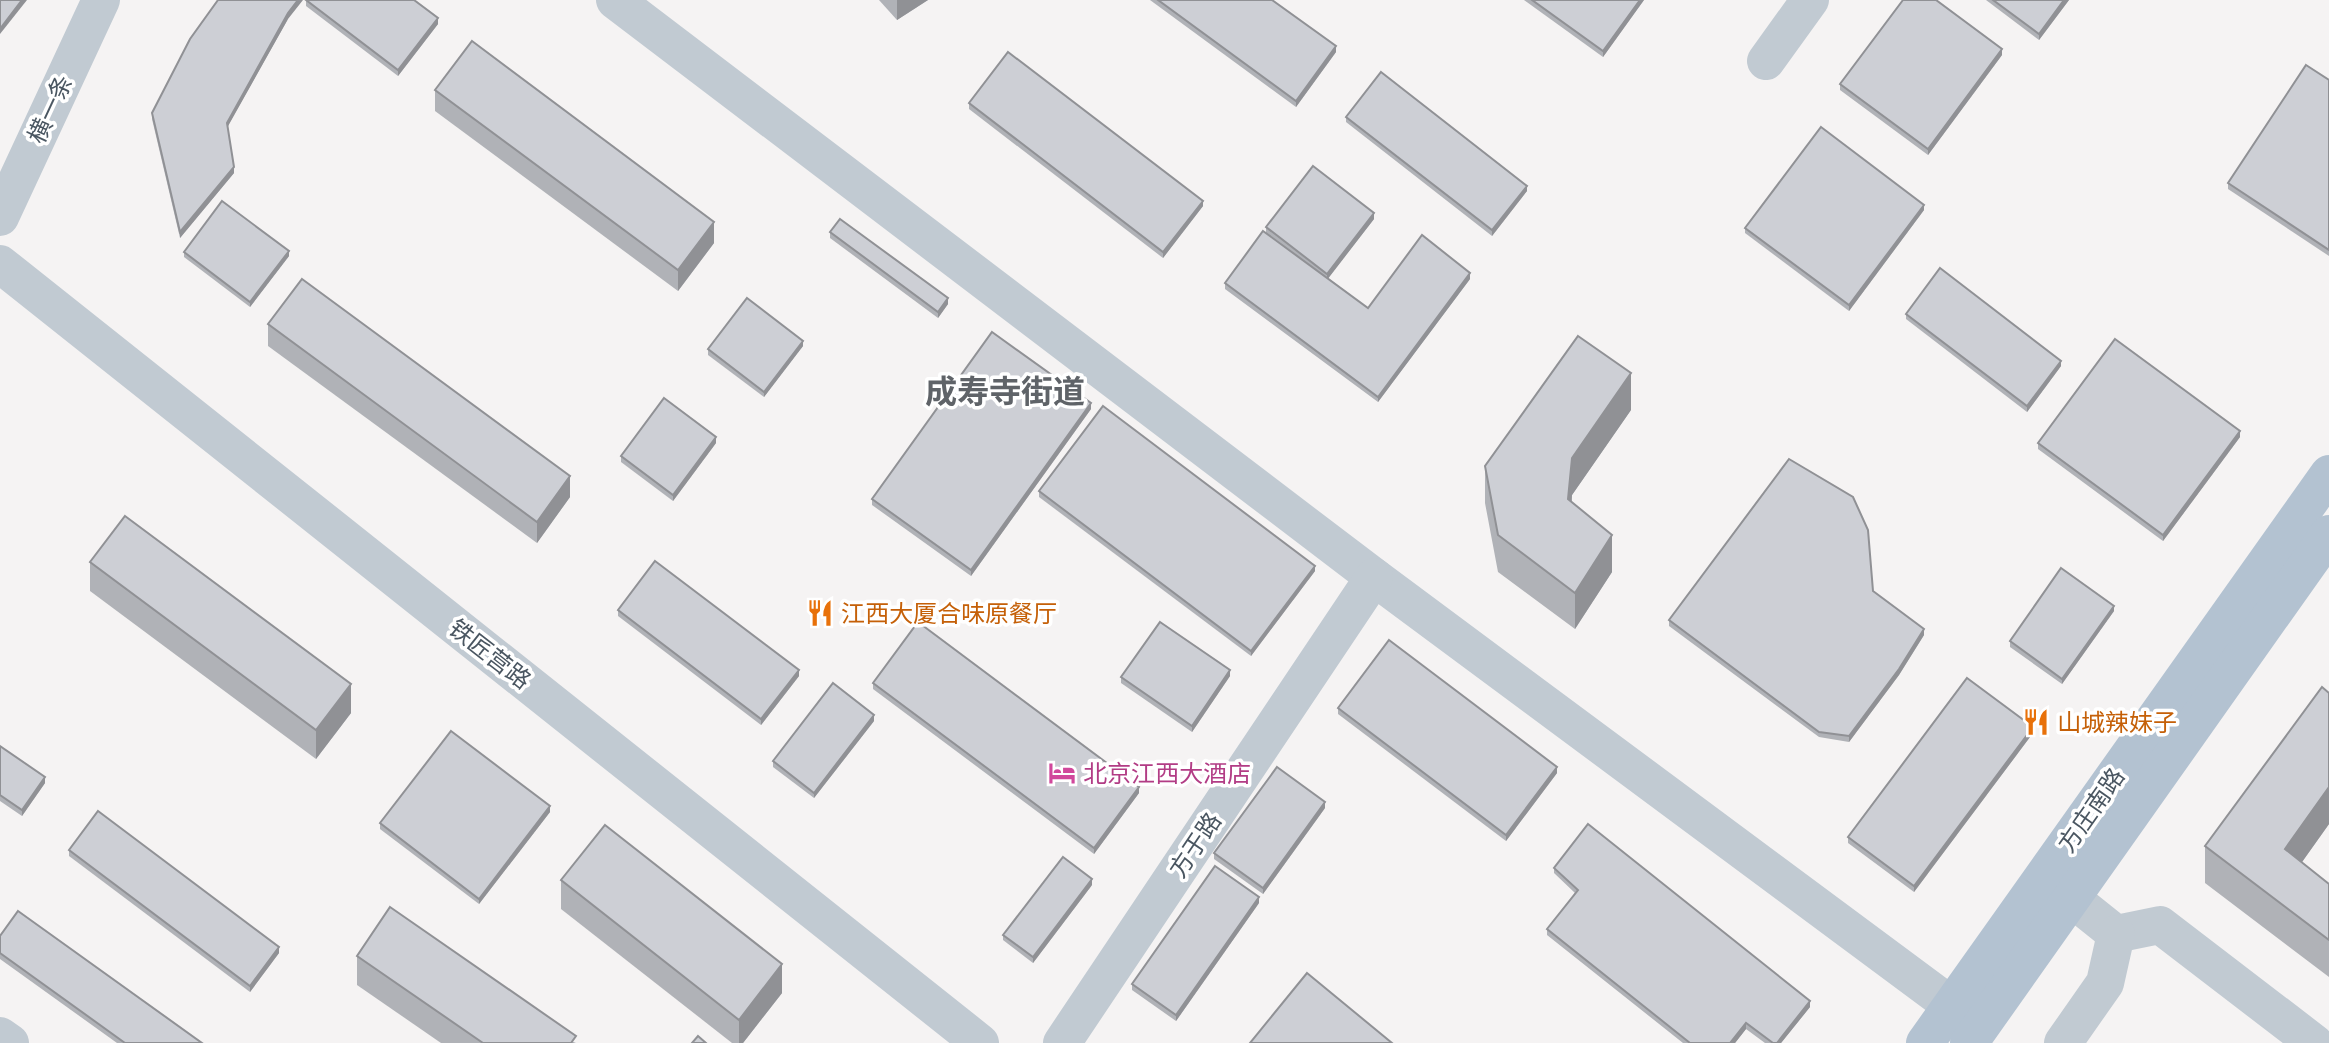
<svg xmlns="http://www.w3.org/2000/svg" width="2329" height="1043" viewBox="0 0 2329 1043" font-family="Raleway,'Noto Sans SC',sans-serif">
  <style>
    .lines { fill: none; stroke-linecap: round; stroke-linejoin: round }
    .minor { stroke: #c1cad2; stroke-width: 38 }
    .major { stroke: #b3c2d1; stroke-width: 38 }
    .wall { fill: #b0b2b7 }
    .shaded-wall { fill: #909195 }
    .building { fill: #cdcfd5; stroke: #909195; stroke-width: 2 }
    .labels { text-anchor: middle; dominant-baseline: central; stroke-width: 7; stroke-linejoin: round; paint-order: stroke }
    .street-label { font-size: 24px; fill: #4a5661; stroke: #fff }
    .food-label { font-size: 24px; fill: #c56008; stroke: #fff; text-anchor: start }
    .hotel-label { font-size: 24px; fill: #b23c85; stroke: #fff; text-anchor: start }
    .district-label { font-size: 32px; font-weight: bold; fill: #5f6368; stroke: #fff }
  </style>
  <rect width="100%" height="100%" fill="#f5f3f3"/>
  <g class="lines">
    <g class="minor">
      <polyline points="615,0 1374,577 1952,1006"/>
      <polyline points="1766,61 1810,0"/>
      <polyline points="0,217 101,0"/>
      <polyline points="0,264 980,1043"/>
      <polyline points="2071,898 2116,934 2160,925 2314,1043"/>
      <polyline points="0,1036 10,1043"/>
      <polyline points="1062,1043 1374,577"/>
      <polyline points="2063,1043 2105,983 2116,934"/>
    </g>
    <g class="major">
      <polyline points="1925,1043 2329,474"/>
      <polyline points="1969,1043 2329,534"/>
    </g>
  </g>
  <g class="wall">
    <polygon points="879,0 928,0 897,20"/>
    <polygon points="1150,0 1272,0 1336,52 1296,107"/>
    <polygon points="1524,0 1644,0 1603,57"/>
    <polygon points="1986,0 2069,0 2039,40"/>
    <polygon points="306,1 438,24 398,76 306,6"/>
    <polygon points="288,19 227,127 234,173 180,238 152,119 152,113"/>
    <polygon points="2002,55 1928,155 1840,90 1840,84"/>
    <polygon points="2329,80 2329,256 2228,189 2228,183"/>
    <polygon points="435,90 714,243 678,291 435,111"/>
    <polygon points="969,103 1203,206 1163,258 969,109"/>
    <polygon points="1346,117 1527,191 1492,236 1346,122"/>
    <polygon points="1924,210 1849,311 1745,233 1745,228"/>
    <polygon points="1374,219 1328,278 1368,308 1470,279 1378,402 1225,289 1225,283 1266,233 1266,227"/>
    <polygon points="830,232 948,304 938,318 830,238"/>
    <polygon points="184,252 289,256 250,307 184,257"/>
    <polygon points="1906,314 2061,366 2027,412 1906,319"/>
    <polygon points="268,324 570,497 537,543 268,346"/>
    <polygon points="803,346 764,397 708,355 708,349"/>
    <polygon points="1091,409 971,576 872,505 872,499"/>
    <polygon points="1631,410 1572,495 1572,502 1612,572 1575,629 1498,572 1485,503 1485,466"/>
    <polygon points="2240,437 2163,541 2038,449 2038,443"/>
    <polygon points="716,443 673,501 621,462 621,456"/>
    <polygon points="1039,491 1315,571 1251,656 1039,497"/>
    <polygon points="90,562 351,713 316,759 90,591"/>
    <polygon points="1873,591 1924,635 1899,675 1849,742 1819,737 1669,626 1669,620"/>
    <polygon points="618,610 799,676 761,725 618,616"/>
    <polygon points="2114,611 2062,684 2010,647 2010,641"/>
    <polygon points="1230,676 1192,732 1121,683 1121,677"/>
    <polygon points="873,683 1139,793 1094,854 873,689"/>
    <polygon points="2329,693 2329,824 2302,862 2329,884 2329,977 2205,883 2205,846"/>
    <polygon points="1338,708 1557,773 1506,841 1338,714"/>
    <polygon points="874,721 814,798 773,767 773,761"/>
    <polygon points="2033,733 1914,892 1848,843 1848,837"/>
    <polygon points="0,746 45,783 22,816 0,801"/>
    <polygon points="1325,808 1263,894 1214,859 1214,853"/>
    <polygon points="550,812 479,904 380,829 380,823"/>
    <polygon points="69,850 279,953 250,992 69,856"/>
    <polygon points="1554,868 1810,1007 1781,1043 1765,1043 1746,1029 1735,1043 1683,1043 1547,935 1547,929 1575,893 1554,873"/>
    <polygon points="561,880 782,993 743,1043 732,1043 561,909"/>
    <polygon points="1092,885 1033,963 1003,940 1003,935"/>
    <polygon points="1259,903 1176,1021 1132,990 1132,984"/>
    <polygon points="0,936 202,1043 117,1043 0,959"/>
    <polygon points="357,956 576,1043 441,1043 357,985"/>
  </g>
  <g class="shaded-wall">
    <polygon points="22,0 27,0 0,34 0,29"/>
    <polygon points="298,0 303,0 288,19 227,128 227,123 288,13"/>
    <polygon points="897,0 928,0 897,20"/>
    <polygon points="1640,0 1644,0 1603,57 1603,51"/>
    <polygon points="2064,0 2069,0 2039,40 2039,34"/>
    <polygon points="438,18 438,24 398,76 398,70"/>
    <polygon points="1336,46 1336,52 1296,107 1296,101"/>
    <polygon points="2002,49 2002,55 1928,155 1928,149"/>
    <polygon points="234,167 234,173 180,238 180,232"/>
    <polygon points="1527,186 1527,191 1492,236 1492,230"/>
    <polygon points="1203,201 1203,206 1163,258 1163,252"/>
    <polygon points="1924,205 1924,210 1849,311 1849,305"/>
    <polygon points="1374,213 1374,219 1327,280 1327,274"/>
    <polygon points="714,222 714,243 678,291 678,270"/>
    <polygon points="289,251 289,256 250,307 250,302"/>
    <polygon points="1470,273 1470,279 1378,402 1378,397"/>
    <polygon points="948,298 948,304 938,318 938,312"/>
    <polygon points="803,341 803,346 764,397 764,392"/>
    <polygon points="2061,361 2061,366 2027,412 2027,406"/>
    <polygon points="1631,373 1631,410 1572,495 1568,536 1568,499 1572,458"/>
    <polygon points="1091,403 1091,409 971,576 971,570"/>
    <polygon points="2240,431 2240,437 2163,541 2163,535"/>
    <polygon points="716,437 716,443 673,501 673,495"/>
    <polygon points="570,476 570,497 537,543 537,522"/>
    <polygon points="1612,535 1612,572 1575,629 1575,593"/>
    <polygon points="1315,566 1315,571 1251,656 1251,651"/>
    <polygon points="2114,606 2114,611 2062,684 2062,679"/>
    <polygon points="1924,629 1924,635 1899,675 1849,742 1849,736"/>
    <polygon points="799,670 799,676 761,725 761,719"/>
    <polygon points="1230,670 1230,676 1192,732 1192,726"/>
    <polygon points="351,684 351,713 316,759 316,730"/>
    <polygon points="874,715 874,721 814,798 814,793"/>
    <polygon points="2033,727 2033,733 1914,892 1914,886"/>
    <polygon points="1557,767 1557,773 1506,841 1506,835"/>
    <polygon points="45,777 45,783 22,816 22,810"/>
    <polygon points="1139,787 1139,793 1094,854 1094,848"/>
    <polygon points="2329,787 2329,824 2285,886 2285,849"/>
    <polygon points="1325,802 1325,808 1263,894 1263,888"/>
    <polygon points="550,806 550,812 479,904 479,899"/>
    <polygon points="1092,879 1092,885 1033,963 1033,957"/>
    <polygon points="1259,897 1259,903 1176,1021 1176,1015"/>
    <polygon points="279,947 279,953 250,992 250,986"/>
    <polygon points="782,964 782,993 743,1043 739,1043 739,1020"/>
    <polygon points="1810,1001 1810,1007 1781,1043 1777,1043"/>
    <polygon points="1746,1023 1746,1029 1735,1043 1730,1043"/>
  </g>
  <g class="building">
    <polygon points="0,0 22,0 0,29"/>
    <polygon points="218,0 298,0 288,13 227,123 234,167 180,232 152,113 190,39"/>
    <polygon points="306,0 414,0 438,18 398,70"/>
    <polygon points="1158,0 1272,0 1336,46 1296,101"/>
    <polygon points="1532,0 1640,0 1603,51"/>
    <polygon points="1903,0 1936,0 2002,49 1928,149 1840,84"/>
    <polygon points="1993,0 2064,0 2039,34"/>
    <polygon points="472,41 714,222 678,270 435,90"/>
    <polygon points="1008,52 1203,201 1163,252 969,103"/>
    <polygon points="2306,65 2329,80 2329,250 2228,183"/>
    <polygon points="1381,72 1527,186 1492,230 1346,117"/>
    <polygon points="1821,127 1924,205 1849,305 1745,228"/>
    <polygon points="1313,166 1374,213 1327,274 1266,227"/>
    <polygon points="222,201 289,251 250,302 184,252"/>
    <polygon points="840,219 948,298 938,312 830,232"/>
    <polygon points="1263,231 1368,308 1422,235 1470,273 1378,397 1225,283"/>
    <polygon points="1940,268 2061,361 2027,406 1906,314"/>
    <polygon points="302,279 570,476 537,522 268,324"/>
    <polygon points="747,298 803,341 764,392 708,349"/>
    <polygon points="992,332 1091,403 971,570 872,499"/>
    <polygon points="1578,336 1631,373 1572,458 1568,499 1612,535 1575,593 1498,535 1485,466"/>
    <polygon points="2115,339 2240,431 2163,535 2038,443"/>
    <polygon points="664,398 716,437 673,495 621,456"/>
    <polygon points="1103,406 1315,566 1251,651 1039,491"/>
    <polygon points="1789,459 1853,497 1868,530 1873,591 1924,629 1899,669 1849,736 1819,732 1669,620"/>
    <polygon points="125,516 351,684 316,730 90,562"/>
    <polygon points="655,561 799,670 761,719 618,610"/>
    <polygon points="2061,568 2114,606 2062,679 2010,641"/>
    <polygon points="918,622 1139,787 1094,848 873,683"/>
    <polygon points="1160,622 1230,670 1192,726 1121,677"/>
    <polygon points="1389,640 1557,767 1506,835 1338,708"/>
    <polygon points="1967,678 2033,727 1914,886 1848,837"/>
    <polygon points="833,683 874,715 814,793 773,761"/>
    <polygon points="2322,687 2329,693 2329,787 2285,849 2329,884 2329,940 2205,846"/>
    <polygon points="451,731 550,806 479,899 380,823"/>
    <polygon points="0,746 45,777 22,810 0,795"/>
    <polygon points="1277,767 1325,802 1263,888 1214,853"/>
    <polygon points="98,811 279,947 250,986 69,850"/>
    <polygon points="1588,824 1810,1001 1777,1043 1773,1043 1746,1023 1730,1043 1690,1043 1547,929 1578,890 1554,868"/>
    <polygon points="605,825 782,964 739,1020 561,880"/>
    <polygon points="1063,857 1092,879 1033,957 1003,935"/>
    <polygon points="1215,866 1259,897 1176,1015 1132,984"/>
    <polygon points="390,907 576,1036 571,1043 483,1043 357,956"/>
    <polygon points="18,911 202,1043 125,1043 0,953 0,936"/>
    <polygon points="1307,973 1392,1043 1250,1043"/>
    <polygon points="698,1036 706,1043 692,1043"/>
  </g>
  <defs>
    <symbol id="restaurant-bare" viewBox="-9 -9 18 18"><path d="M-5-6h1v4h1v-4h1v4h1v-4h1v5L-1.5 .5V6h-2V.5L-5-1ZM5-6V6H3V1.5H1.5Q1.5-4 5-6Z" fill="#e8710a" stroke="#fff" stroke-width="2.5" paint-order="stroke"/></symbol>
    <symbol id="hotel-bare" viewBox="-9 -9 18 18"><path d="M-6-4.5h1.5V1H6V5H4.5V3h-9V5H-6ZM-4 0a1.8 1.8 0 1 1 3.6 0ZM.5 0V-2.5h3Q6-2.5 6 0Z" fill="#d1479c" stroke="#fff" stroke-width="2.5" paint-order="stroke"/></symbol>
  </defs>
  <g fill-rule="evenodd">
    <use href="#restaurant-bare" x="801" y="594" width="38" height="38"/>
    <use href="#restaurant-bare" x="2017" y="703" width="38" height="38"/>
    <use href="#hotel-bare" x="1043" y="754" width="38" height="38"/>
  </g>
  <g class="labels">
    <g class="street-label">
      <text transform="translate(50 109) rotate(-65)">横一条</text>
      <text transform="translate(490 654) rotate(38)">铁匠营路</text>
      <text transform="translate(2091 810) rotate(-55)">方庄南路</text>
      <text transform="translate(1195 845) rotate(-56)">方于路</text>
    </g>
    <g class="food-label">
      <text x="841" y="613">江西大厦合味原餐厅</text>
      <text x="2057" y="722">山城辣妹子</text>
    </g>
    <g class="hotel-label">
      <text x="1083" y="773">北京江西大酒店</text>
    </g>
    <g class="district-label">
      <text x="1005" y="391">成寿寺街道</text>
    </g>
  </g>
</svg>
